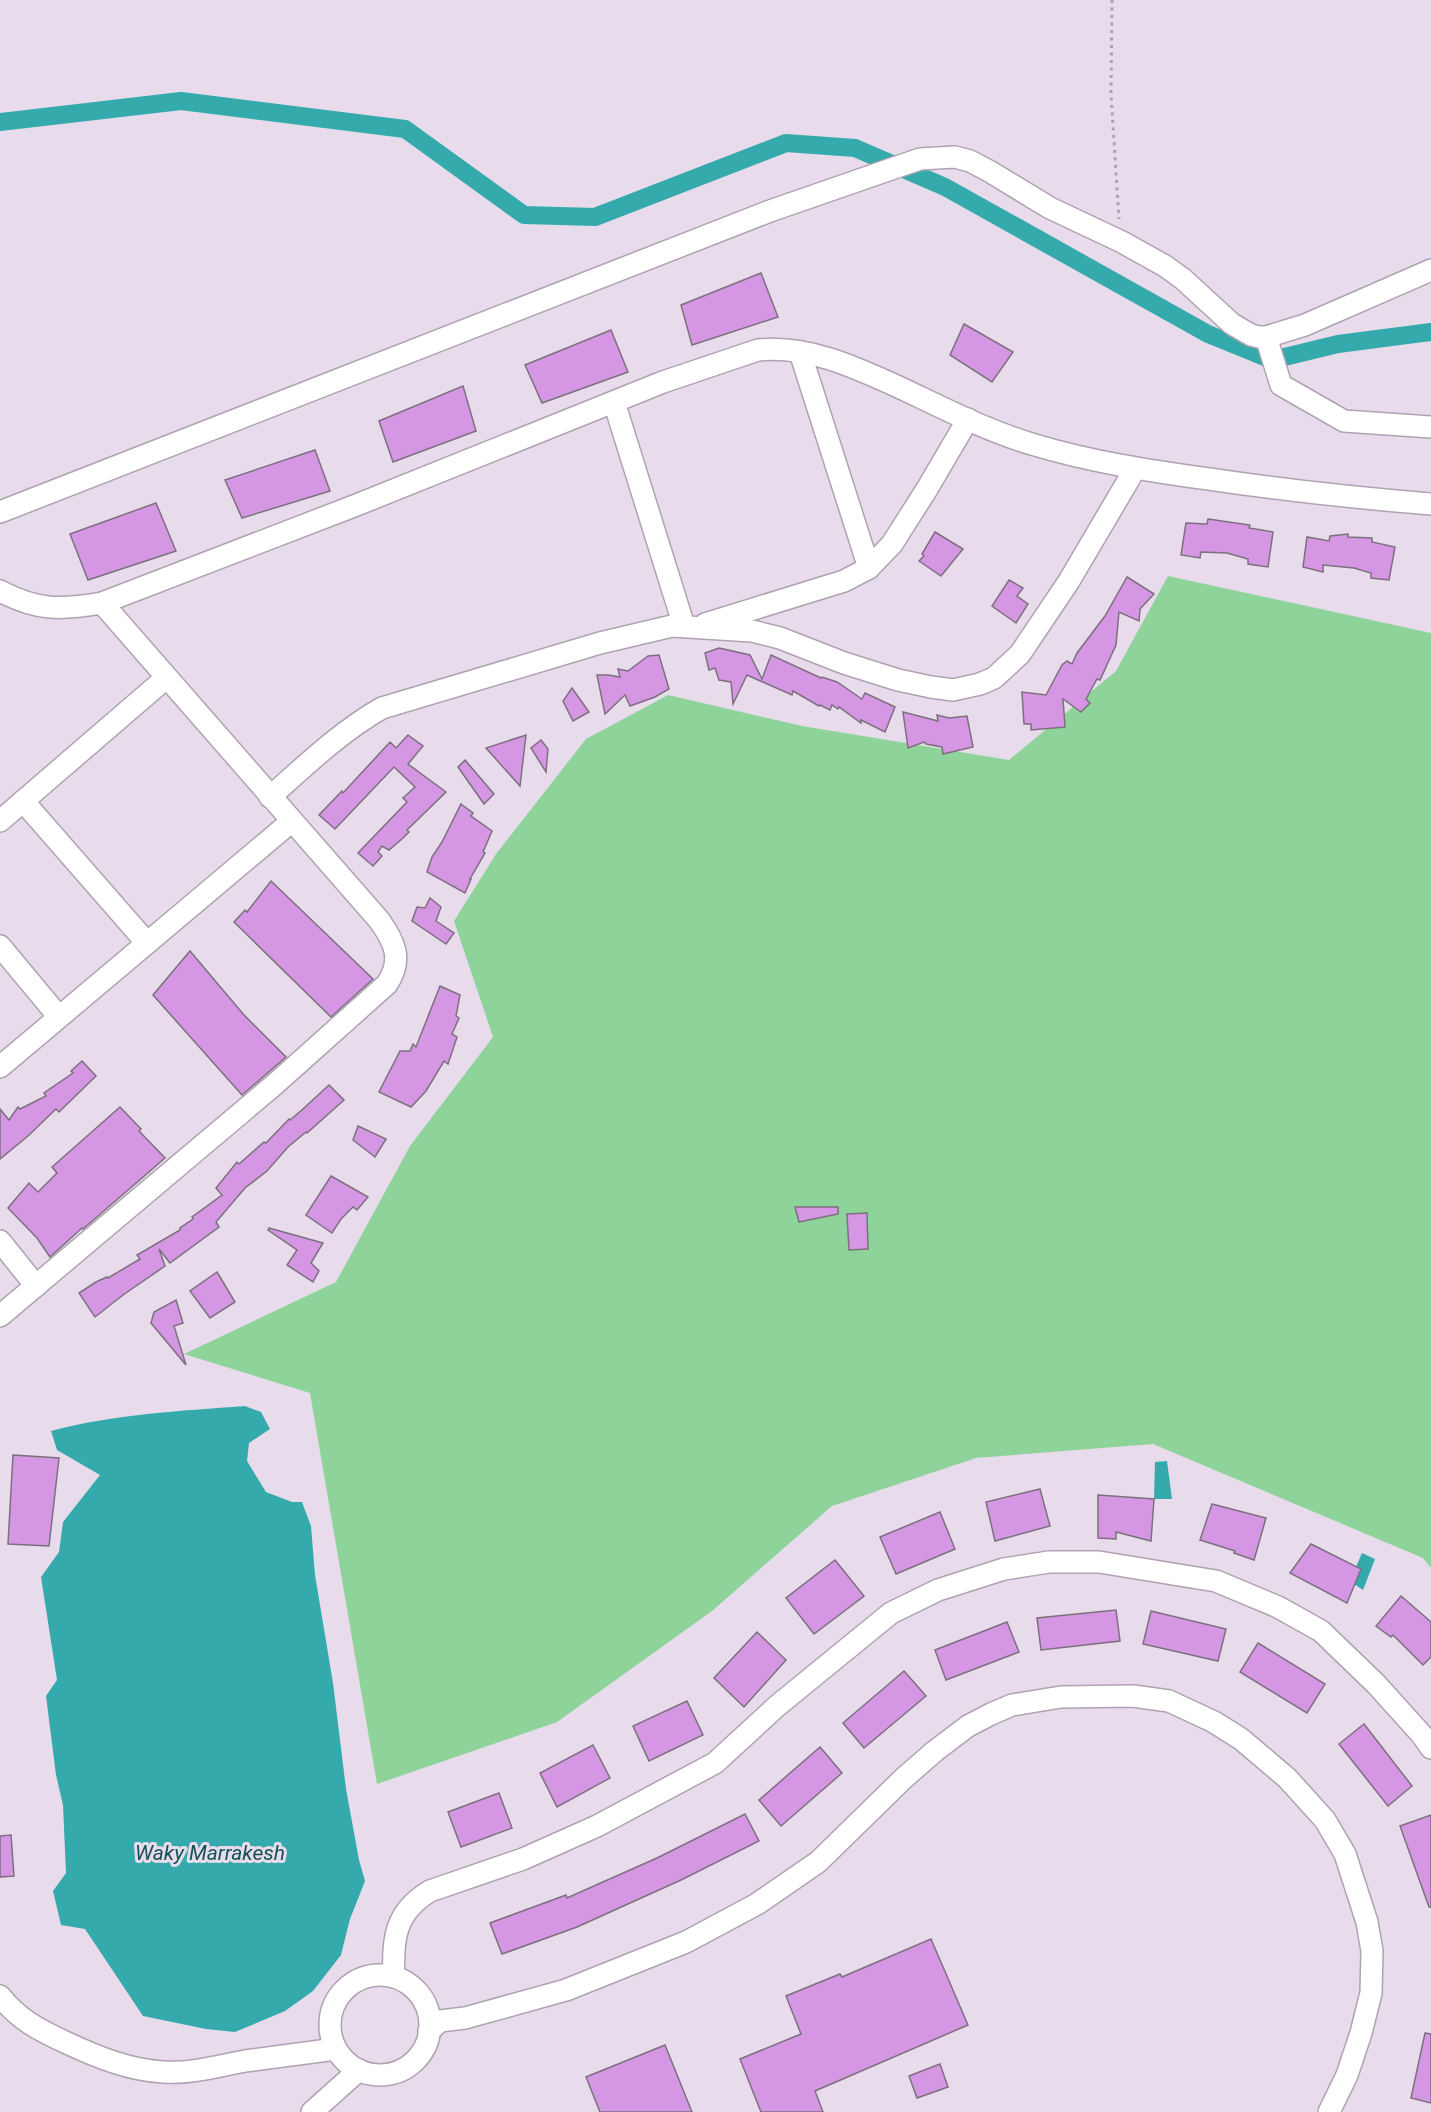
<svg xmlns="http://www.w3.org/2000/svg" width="1431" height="2112" viewBox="0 0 1431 2112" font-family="Roboto,sans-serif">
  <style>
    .green { fill: #8ed49a }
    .water { fill: #35aaac }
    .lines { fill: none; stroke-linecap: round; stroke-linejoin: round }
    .canal { stroke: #35aaac; stroke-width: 18 }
    .building { fill: #d597e4; stroke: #7c707e; stroke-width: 1.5 }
    .street-casing { stroke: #afa2b1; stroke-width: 24 }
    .path { stroke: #aca1ae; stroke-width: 3; stroke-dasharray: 3 4.5; stroke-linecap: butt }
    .street { stroke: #fff; stroke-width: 21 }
    .labels { text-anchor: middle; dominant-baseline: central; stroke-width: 6; stroke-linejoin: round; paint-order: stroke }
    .water-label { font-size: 21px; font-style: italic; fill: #125455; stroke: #e8dbeb }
  </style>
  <rect width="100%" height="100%" fill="#e8dbeb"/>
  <polygon class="green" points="1168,576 1431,633 1431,1568 1423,1558 1153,1444 976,1458 832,1506 712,1611 557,1722 377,1784 310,1393 184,1354 336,1282 410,1146 493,1037 454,921 496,854 586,739 668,695 802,726 1009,760 1116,671"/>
  <g class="water">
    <path d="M245,1406L261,1412L270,1429L249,1443L247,1461L266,1492L292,1502H302L311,1526L315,1575L333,1683L346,1789L359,1860L365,1881L350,1919L341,1955L313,1991L285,2011L235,2032L206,2029L143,2016L85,1929L61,1925L53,1891L66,1873L63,1805L56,1775L46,1696L57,1680L41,1577L59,1552L63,1522L100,1475L57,1450L51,1431C114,1414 180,1411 245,1406Z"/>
    <polygon points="1167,1461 1172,1499 1154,1499 1155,1462"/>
    <polygon points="1362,1553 1375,1559 1363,1590 1354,1584 1356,1567"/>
  </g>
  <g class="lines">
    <polyline class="canal" points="0,122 181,101 405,129 524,215 595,217 786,143 855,148 945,187 1208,334 1272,360 1338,344 1431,332"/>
  </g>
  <g class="building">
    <polygon points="761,273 778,317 692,345 681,305"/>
    <polygon points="964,324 1013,352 992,382 950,355"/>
    <polygon points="611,330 628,372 542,403 525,365"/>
    <polygon points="463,386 476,431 393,462 379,421"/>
    <polygon points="315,450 330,491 242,518 225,480"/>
    <polygon points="156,503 176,551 88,580 70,534"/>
    <polygon points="1208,519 1250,525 1249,528 1273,532 1268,567 1248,564 1248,559 1227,553 1201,552 1200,558 1181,555 1186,523 1207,524"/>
    <polygon points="935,532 963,549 941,576 919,561 924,556 922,554"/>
    <polygon points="1348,534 1348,537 1372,538 1372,542 1395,547 1389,580 1371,578 1371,573 1354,568 1323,565 1323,572 1303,567 1307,537 1329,541 1330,536"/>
    <polygon points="1127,577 1154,594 1140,609 1139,621 1119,612 1116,645 1100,680 1097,679 1086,699 1090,703 1081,712 1063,699 1065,727 1031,730 1031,724 1024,724 1022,692 1046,695 1062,665 1067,661 1072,664 1077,653 1105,616"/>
    <polygon points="1009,580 1023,588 1017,596 1028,604 1016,623 992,606"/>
    <polygon points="719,648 750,655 762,679 771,655 821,678 822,677 837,682 862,699 865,693 895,707 885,732 861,720 861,723 839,707 838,709 832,705 830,710 820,705 819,706 793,691 792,695 747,675 733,704 731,682 719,680 715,668 709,670 705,653"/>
    <polygon points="659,655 669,689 655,697 630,706 625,695 605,714 597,675 608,675 620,677 618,669 628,671 648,656"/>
    <polygon points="572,688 589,712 573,721 563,701"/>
    <polygon points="903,712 938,721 937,715 949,718 967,716 973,747 943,754 942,747 926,744 924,742 908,748"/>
    <polygon points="408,735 423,746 408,764 446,792 407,830 409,832 403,838 389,850 382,846 378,852 382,856 373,866 358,853 407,802 403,798 415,787 394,767 335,829 319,815 342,791 343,793 390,742 396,748"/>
    <polygon points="526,735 520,786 486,748"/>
    <polygon points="541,740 548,749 546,772 531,748"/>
    <polygon points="465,760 494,794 484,804 458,767"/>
    <polygon points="461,804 473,813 471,816 492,831 483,852 485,853 470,879 471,879 465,893 427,872 432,857 442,842"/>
    <polygon points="271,881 373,979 331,1017 234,922 245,910 247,912"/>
    <polygon points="430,898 441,907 436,921 454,933 446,944 412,921 417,907 425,908"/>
    <polygon points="190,951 244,1015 286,1057 242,1095 153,995"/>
    <polygon points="440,986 460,995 456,1016 459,1018 452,1034 457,1037 448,1064 444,1061 426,1091 411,1107 379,1092 400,1051 410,1051 413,1044 416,1047"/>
    <polygon points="82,1061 96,1076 59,1112 56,1109 28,1136 0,1159 0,1109 9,1120 18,1107 20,1109 46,1096 44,1093 73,1073 71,1071"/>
    <polygon points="329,1085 344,1100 307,1133 306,1132 288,1147 267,1171 245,1188 216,1222 219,1227 170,1263 159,1249 165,1266 123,1295 95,1317 79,1293 96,1282 107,1277 108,1278 140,1259 137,1255 180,1230 180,1228 193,1219 192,1217 222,1195 216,1188 237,1162 239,1164 264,1142 266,1143 289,1119 290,1120 303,1109"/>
    <polygon points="120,1107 141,1129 139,1131 165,1158 83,1229 82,1228 50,1257 37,1238 8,1208 29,1183 38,1192 57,1173 52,1167"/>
    <polygon points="358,1126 386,1139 375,1157 353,1140"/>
    <polygon points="331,1176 368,1197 357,1210 353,1207 341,1219 332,1233 306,1215"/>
    <polygon points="795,1207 838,1207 838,1214 799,1222"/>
    <polygon points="867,1213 868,1249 849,1250 847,1214"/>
    <polygon points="269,1228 323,1243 311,1263 319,1271 313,1282 287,1265 297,1250 268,1230"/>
    <polygon points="217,1272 235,1302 210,1318 190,1291"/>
    <polygon points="176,1300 183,1323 174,1326 186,1365 151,1323 154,1312"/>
    <polygon points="13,1455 59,1458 49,1546 8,1544"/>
    <polygon points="1040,1489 1050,1526 995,1541 986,1502"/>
    <polygon points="1098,1495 1154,1499 1151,1541 1116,1532 1116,1539 1098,1538"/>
    <polygon points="1212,1504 1266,1518 1254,1560 1234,1553 1235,1551 1200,1540"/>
    <polygon points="940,1512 955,1549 896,1574 880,1537"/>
    <polygon points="1311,1544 1361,1569 1347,1603 1290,1573"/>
    <polygon points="835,1560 864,1596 814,1634 786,1598"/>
    <polygon points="1401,1596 1431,1622 1431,1657 1423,1665 1393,1635 1391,1637 1376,1626"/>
    <polygon points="1116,1610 1120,1641 1041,1650 1037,1618"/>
    <polygon points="1151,1611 1226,1629 1218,1661 1143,1644"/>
    <polygon points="1007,1622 1019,1652 946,1680 935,1650"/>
    <polygon points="757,1632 786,1660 744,1707 714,1678"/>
    <polygon points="1258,1643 1325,1684 1307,1713 1240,1672"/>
    <polygon points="904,1671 926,1696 864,1748 843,1723"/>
    <polygon points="687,1701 703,1735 649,1761 633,1726"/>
    <polygon points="1364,1724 1412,1786 1388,1806 1339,1744"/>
    <polygon points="593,1745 610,1778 557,1807 540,1773"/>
    <polygon points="820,1747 842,1773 781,1826 759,1800"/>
    <polygon points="499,1793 512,1828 461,1847 448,1812"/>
    <polygon points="745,1814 759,1841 681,1880 577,1927 502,1954 490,1923 566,1895 567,1898 657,1858"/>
    <polygon points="1431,1815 1431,1907 1429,1907 1400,1826"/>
    <polygon points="11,1835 14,1876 0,1877 0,1836"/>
    <polygon points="931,1939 968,2025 815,2091 823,2112 761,2112 740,2059 801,2034 786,1996 840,1974 842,1977"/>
    <polygon points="1425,2033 1431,2034 1431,2103 1411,2098"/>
    <polygon points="665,2045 692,2112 600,2112 586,2077"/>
    <polygon points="940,2064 948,2087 917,2098 909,2076"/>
  </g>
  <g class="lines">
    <defs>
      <g id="street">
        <polyline points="1266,337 1281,385 1344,421 1431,427"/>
        <polyline points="800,352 869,568"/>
        <polyline points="614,402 684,626"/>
        <polyline points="0,512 770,211 920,159 955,157 970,161 989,171 1050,208 1122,242 1165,266 1183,279 1232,324 1251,335 1259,337 1266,337 1305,325 1431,270"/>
        <path d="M0,591C38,611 61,610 102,603L354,506L663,382L758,350C810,345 859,369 905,390C947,410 990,432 1035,445C1092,462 1150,471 1209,479C1283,490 1357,498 1431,504"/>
        <polyline points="705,624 844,581 869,568 892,544 927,489 968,419"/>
        <path d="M270,797C306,765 340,732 382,708L600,643L672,626L752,631L780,638L844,663L898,680L931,687L953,690L980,684L994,678L1020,654L1069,581L1135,469"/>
        <polyline points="23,801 147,943"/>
        <polyline points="0,821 166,678"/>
        <polyline points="0,946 59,1017"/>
        <polyline points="0,1067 292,821"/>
        <polyline points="0,1241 36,1286"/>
        <path d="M0,1316L274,1085L387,984C403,960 395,942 379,920L102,603"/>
        <circle cx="380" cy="2025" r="50"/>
        <path d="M394,1977C392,1939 395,1912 430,1891L523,1859L597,1826L715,1763L777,1706L891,1613L938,1590L1004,1569L1049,1562H1099L1216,1581L1278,1607L1321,1631L1376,1684L1422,1735L1431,1748"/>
        <path d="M0,1996C19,2020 39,2030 67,2043C97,2057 129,2070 163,2072C191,2074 218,2066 245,2061C275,2057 306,2053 336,2049"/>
        <polyline points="429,2031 440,2021 465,2018 566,1990 686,1942 757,1904 818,1862 904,1778 935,1751 968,1726 991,1714 1012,1705 1061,1697 1133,1696 1169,1701 1214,1722 1241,1739 1287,1778 1325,1820 1345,1854 1367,1922 1372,1951 1371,1993 1361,2033 1347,2075 1329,2112"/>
        <polyline points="312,2112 359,2070"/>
      </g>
    </defs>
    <use href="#street" class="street-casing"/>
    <polyline class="path" points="1112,0 1111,94 1119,219"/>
    <use href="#street" class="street"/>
  </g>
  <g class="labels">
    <g class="water-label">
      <text x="210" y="1853">Waky Marrakesh</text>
    </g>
  </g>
</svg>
